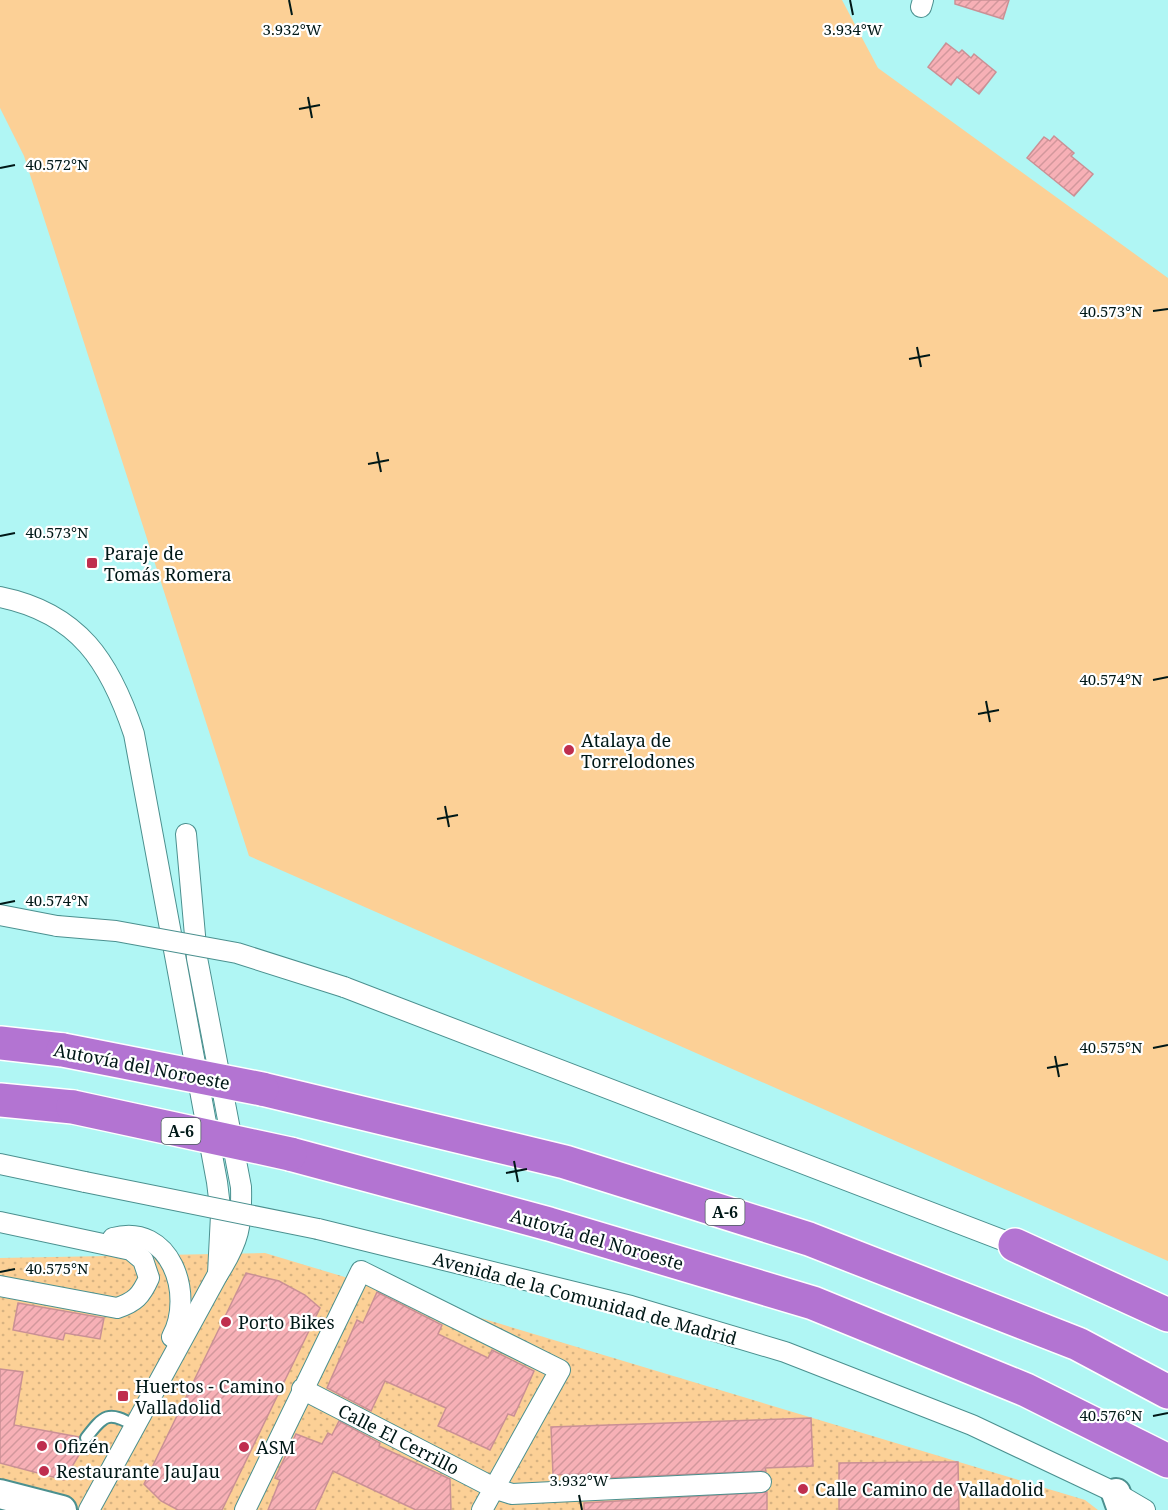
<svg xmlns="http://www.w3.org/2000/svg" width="1168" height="1510" viewBox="0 0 1168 1510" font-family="'Noto Serif',serif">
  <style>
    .grass { fill: #fcd096 }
    .park { fill: url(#park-dots) }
    .building { fill: url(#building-hatch); stroke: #ca9095; stroke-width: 1.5 }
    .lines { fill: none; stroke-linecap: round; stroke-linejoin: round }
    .lane-casing { stroke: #4b908f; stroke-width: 14 }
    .street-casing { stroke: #4b908f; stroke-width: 22 }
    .secondary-casing { stroke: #4b908f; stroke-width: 32 }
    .highway-casing { stroke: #fff; stroke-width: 36 }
    .lane { stroke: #fff; stroke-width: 10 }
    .street { stroke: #fff; stroke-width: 20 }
    .secondary { stroke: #fff; stroke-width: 28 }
    .highway { stroke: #b374d2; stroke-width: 33 }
    .street-bridge-casing { stroke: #4b908f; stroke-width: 22; stroke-linecap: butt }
    .highway-bridge-casing { stroke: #fff; stroke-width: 36; stroke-linecap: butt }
    .street-bridge { stroke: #fff; stroke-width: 20 }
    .highway-bridge { stroke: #b374d2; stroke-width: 33 }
    .ticks { fill: none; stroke: #001817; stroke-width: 2 }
    .poi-dot { fill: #bf2e4e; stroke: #fff; stroke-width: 2 }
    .labels { text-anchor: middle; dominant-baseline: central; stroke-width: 4.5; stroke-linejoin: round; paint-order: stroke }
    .shield { fill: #fff; stroke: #4c5d5d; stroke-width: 1.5 }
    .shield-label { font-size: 16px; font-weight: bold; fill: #001817 }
    .poi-label { font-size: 18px; fill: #001817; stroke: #fff; text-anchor: start }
    .street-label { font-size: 18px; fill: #001817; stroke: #fff }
    .ticks-label { font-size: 15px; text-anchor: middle; fill: #001817; stroke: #fff; stroke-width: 4.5; stroke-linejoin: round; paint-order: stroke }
  </style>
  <defs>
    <pattern id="park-dots" width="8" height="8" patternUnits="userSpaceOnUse" patternTransform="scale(1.5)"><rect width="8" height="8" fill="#fcd096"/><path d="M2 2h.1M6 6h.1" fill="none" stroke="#d6b281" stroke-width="1.8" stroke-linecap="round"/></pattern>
    <pattern id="building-hatch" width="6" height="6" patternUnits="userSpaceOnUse" patternTransform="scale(1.5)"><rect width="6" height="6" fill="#f7b0b6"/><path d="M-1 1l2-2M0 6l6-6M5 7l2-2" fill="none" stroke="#d2979c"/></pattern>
  </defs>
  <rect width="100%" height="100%" fill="#b0f6f4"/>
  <polygon class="grass" points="0,0 842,0 878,68 1168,278 1168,1261 249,856 24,156 0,108"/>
  <polygon class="park" points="265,1253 1085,1500 1098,1510 0,1510 0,1258"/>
  <g class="building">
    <polygon points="955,0 1009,0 1003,19 955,4"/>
    <polygon points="946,43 959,53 962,50 971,58 974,54 996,72 979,94 957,77 951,85 928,67"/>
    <polygon points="1054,136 1074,153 1071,156 1093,174 1074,196 1027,158 1044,137 1050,141"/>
    <polygon points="246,1273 279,1281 305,1295 320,1308 222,1510 178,1510 161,1501 144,1484"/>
    <polygon points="377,1292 442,1325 438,1334 488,1358 492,1350 534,1371 514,1416 508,1414 490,1450 438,1426 446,1408 385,1381 371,1411 327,1388 357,1320 363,1323"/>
    <polygon points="18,1303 104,1318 100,1339 65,1333 63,1340 13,1330"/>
    <polygon points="0,1369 23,1372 14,1425 79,1437 85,1445 64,1480 0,1463"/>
    <polygon points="811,1418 813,1466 765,1468 766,1471 583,1479 583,1474 553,1475 551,1427"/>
    <polygon points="339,1421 380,1443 379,1446 450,1479 451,1510 416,1510 333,1471 315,1510 268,1510 280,1480 275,1478 296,1434 322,1444 328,1433 332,1435"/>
    <polygon points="932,1462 958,1462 959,1510 839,1510 839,1463"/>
    <polygon points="767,1492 767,1510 584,1510 584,1503"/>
  </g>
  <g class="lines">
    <defs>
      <path id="lane" d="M86,1438C104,1415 108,1410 135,1426"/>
      <g id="street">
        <polyline points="921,7 923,0"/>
        <path d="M0,597C79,613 110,662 134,734L217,1182L221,1215L218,1274"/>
        <polyline points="0,915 57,926"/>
        <polyline points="344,987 1023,1248"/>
        <polyline points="0,1164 85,1182"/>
        <path d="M0,1222L131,1250L143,1260L149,1278C141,1296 135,1302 117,1308L0,1286"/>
        <polyline points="318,1229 631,1306 785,1352 972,1425 1116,1493 1145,1510"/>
        <path d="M113,1238C170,1222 195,1294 172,1337"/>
        <polyline points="302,1389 496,1489 512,1494 761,1482"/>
        <path d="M89,1510L218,1274C239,1241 242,1226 241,1187L197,958L186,834"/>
        <polyline points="245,1510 361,1271 560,1370 482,1510"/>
      </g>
      <g id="secondary">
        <polyline points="1116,1493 1122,1510"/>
        <polyline points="0,1494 62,1510"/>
      </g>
      <g id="highway">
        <polyline points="0,1043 63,1050"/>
        <polyline points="262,1089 565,1162 809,1239 1078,1344 1168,1392"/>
        <polyline points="0,1100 73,1107"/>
        <polyline points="290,1154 549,1224 813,1303 1026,1390 1168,1461"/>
        <polyline points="1015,1245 1168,1315"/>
      </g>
    </defs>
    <use href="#lane" class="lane-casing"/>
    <use href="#street" class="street-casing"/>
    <use href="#secondary" class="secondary-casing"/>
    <use href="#highway" class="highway-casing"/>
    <use href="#lane" class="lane"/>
    <use href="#street" class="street"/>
    <use href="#secondary" class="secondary"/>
    <use href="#highway" class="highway"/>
    <defs>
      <g id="street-bridge">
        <polyline points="57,926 116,931 237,953 344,987"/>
        <polyline points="85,1182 318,1229"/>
      </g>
      <g id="highway-bridge">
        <polyline points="63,1050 262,1089"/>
        <polyline points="73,1107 290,1154"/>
      </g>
    </defs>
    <use href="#street-bridge" class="street-bridge-casing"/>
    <use href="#highway-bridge" class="highway-bridge-casing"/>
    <use href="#street-bridge" class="street-bridge"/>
    <use href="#highway-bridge" class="highway-bridge"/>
  </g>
  <path class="ticks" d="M289,0L292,15M850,0L853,15M308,97L312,118M299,109L320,105M0,168L15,165M1153,311L1168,309M917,347L921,367M909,359L930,355M377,452L381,472M368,464L389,460M0,536L15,533M1153,680L1168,677M986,701L990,722M978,714L999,710M445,806L449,827M437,819L458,815M0,904L15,901M1153,1048L1168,1045M1055,1056L1059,1077M1047,1068L1068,1064M514,1161L518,1182M506,1173L527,1169M0,1272L15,1269M1153,1416L1168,1413M579,1495L582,1510"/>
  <g class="poi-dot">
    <rect x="86" y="557" width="12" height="12" rx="3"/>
    <circle cx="569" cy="750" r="6"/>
    <circle cx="226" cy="1322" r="6"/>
    <rect x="117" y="1390" width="12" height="12" rx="3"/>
    <circle cx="42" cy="1446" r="6"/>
    <circle cx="244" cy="1447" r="6"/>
    <circle cx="44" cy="1471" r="6"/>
    <circle cx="803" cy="1489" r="6"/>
  </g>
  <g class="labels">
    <g class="shield">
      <rect x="161.5" y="1118" width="39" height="26" rx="4.5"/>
      <rect x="705.5" y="1199" width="39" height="26" rx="4.5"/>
    </g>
    <g class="shield-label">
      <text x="181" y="1131">A-6</text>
      <text x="725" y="1212">A-6</text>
    </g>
    <g class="poi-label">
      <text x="104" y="553">Paraje de<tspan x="104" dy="21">Tomás Romera</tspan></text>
      <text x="581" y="740">Atalaya de<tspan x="581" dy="21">Torrelodones</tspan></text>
      <text x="238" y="1322">Porto Bikes</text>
      <text x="135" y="1386">Huertos - Camino<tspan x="135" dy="21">Valladolid</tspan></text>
      <text x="54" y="1446">Ofizén</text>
      <text x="256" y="1447">ASM</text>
      <text x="56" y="1471">Restaurante JauJau</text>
      <text x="815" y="1489">Calle Camino de Valladolid</text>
    </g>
    <g class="street-label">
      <text transform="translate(142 1066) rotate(11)">Autovía del Noroeste</text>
      <text transform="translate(597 1239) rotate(16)">Autovía del Noroeste</text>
      <text transform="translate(585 1298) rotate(15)">Avenida de la Comunidad de Madrid</text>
      <text transform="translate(399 1439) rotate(27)">Calle El Cerrillo</text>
    </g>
  </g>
  <g class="ticks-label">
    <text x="292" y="35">3.932°W</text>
    <text x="853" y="35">3.934°W</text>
    <text x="57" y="170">40.572°N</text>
    <text x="1111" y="317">40.573°N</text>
    <text x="57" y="538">40.573°N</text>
    <text x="1111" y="685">40.574°N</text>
    <text x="57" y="906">40.574°N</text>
    <text x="1111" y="1053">40.575°N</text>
    <text x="57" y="1274">40.575°N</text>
    <text x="1111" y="1421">40.576°N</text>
    <text x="579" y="1486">3.932°W</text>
  </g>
</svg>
